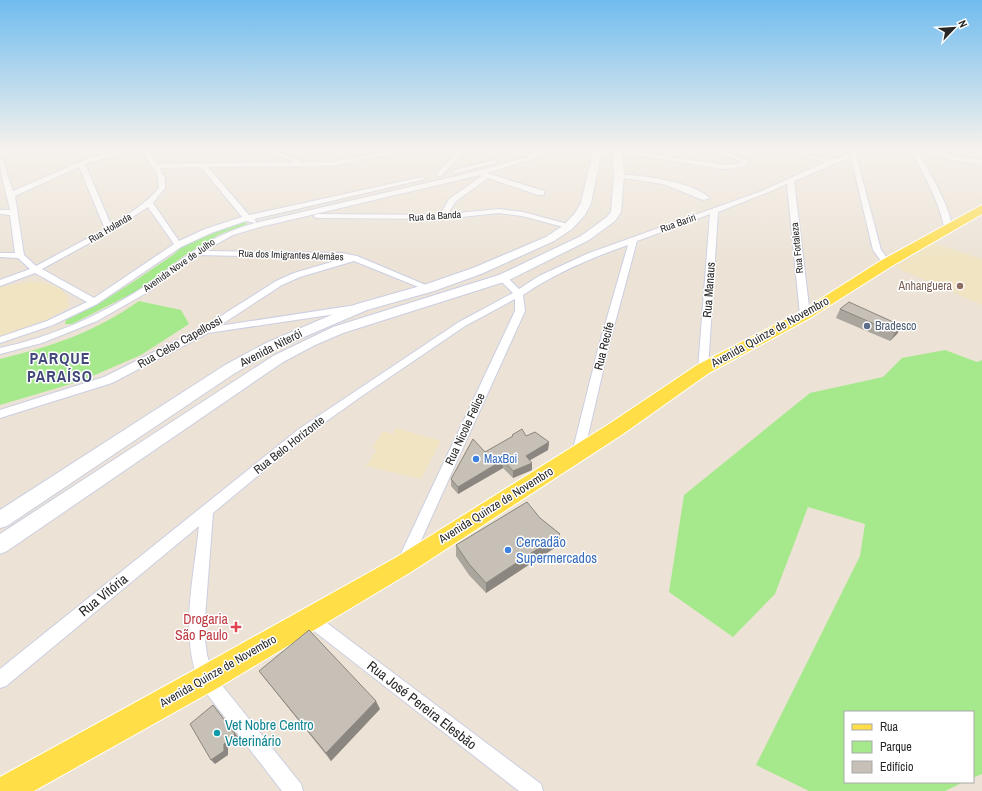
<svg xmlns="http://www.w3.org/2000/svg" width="982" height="791" viewBox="0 0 982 791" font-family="'Archivo Narrow',sans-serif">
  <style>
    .education { fill: #f0e4c3 }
    .green { fill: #a6e98c }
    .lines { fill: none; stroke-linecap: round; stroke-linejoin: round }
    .street-casing { stroke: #cbcee2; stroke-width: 2 }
    .secondary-casing { stroke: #cbcee2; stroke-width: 2 }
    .primary-casing { stroke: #fff; stroke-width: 2 }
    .street { fill: #fff; fill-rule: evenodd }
    .secondary { fill: #fff; fill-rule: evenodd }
    .primary { fill: #ffde48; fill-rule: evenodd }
    .wall { fill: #aaa59d }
    .shaded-wall { fill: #8b867f }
    .building { fill: #c6c0b6; stroke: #8b867f }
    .education-dot { fill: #8d6e63; stroke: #fff; stroke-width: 1.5 }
    .service-dot { fill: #5c6f8a; stroke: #fff; stroke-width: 1.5 }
    .shop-dot { fill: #3f7fe0; stroke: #fff; stroke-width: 1.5 }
    .health-dot { fill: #e0444e; stroke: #fff; stroke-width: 1.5 }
    .culture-dot { fill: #0f9aa8; stroke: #fff; stroke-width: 1.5 }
    .labels { text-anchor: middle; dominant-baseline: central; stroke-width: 3; stroke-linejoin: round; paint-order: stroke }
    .far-street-label { font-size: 10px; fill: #272727; stroke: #fff }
    .education-label { font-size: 12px; fill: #785e54; stroke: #fff; text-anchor: end }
    .street-label { font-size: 12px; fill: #272727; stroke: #fff }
    .service-label { font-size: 12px; fill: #4e5e75; stroke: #fff; text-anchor: start }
    .shop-label { font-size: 12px; fill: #366cbe; stroke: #fff; text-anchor: start }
    .near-shop-label { font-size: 14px; fill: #366cbe; stroke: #fff; text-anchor: start }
    .near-street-label { font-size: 14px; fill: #272727; stroke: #fff }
    .near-health-label { font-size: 14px; fill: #be3a42; stroke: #fff; text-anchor: end }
    .near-culture-label { font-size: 14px; fill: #0d838f; stroke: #fff; text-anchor: start }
    .district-label { font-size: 16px; font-weight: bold; letter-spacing: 1px; fill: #434a7b; stroke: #fff }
  </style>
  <rect width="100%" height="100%" fill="#ece3d6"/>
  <g class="education">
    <polygon points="933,243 982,259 982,305 895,267"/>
    <polygon points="32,281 45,283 60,288 67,296 69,307 45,321 0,336 0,287"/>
    <polygon points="396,428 441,441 421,479 366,466 377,450 372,448 383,431 393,434"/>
  </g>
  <g class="green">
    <polygon points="243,222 248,224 220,234 185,255 139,290 72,324 65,324 66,320 97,305 133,282 173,255 185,244"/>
    <path d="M139,301L181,310L189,324L141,355L81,381L0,405V359C53,346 93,333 139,301Z"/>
    <polygon points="945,350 977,362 982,360 982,774 973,778 973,712 845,712 845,782 964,782 945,791 809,791 756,765 860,556 865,524 808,507 775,594 733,637 669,592 684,495 810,393 883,377 902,358"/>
  </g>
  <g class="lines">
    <defs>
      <g id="street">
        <path d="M120,150H132L85,164L111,225C128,214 146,204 159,188L157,173L141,150H147L158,164L295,162L261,150H271L299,160V162H332L394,150H409L332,166L208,167L249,215L422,177L425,179L254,219L256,221L255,223L246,221L211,233L181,247L97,304L53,325L0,343V337L47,321L87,302L35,273L0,286V280L30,269L18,258L0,257V253H15L10,215L0,214V210H10C7,193 0,177 0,159L3,161L13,191L89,158ZM79,167L105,229L36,266L24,255L15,196ZM201,167L242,217L205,229L179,241L153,203L165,188V178L160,168ZM148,207L174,244L94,298L42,269L106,234Z"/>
        <polygon points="459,150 466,150 441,176 437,176 437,174"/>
        <path d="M539,150H547L531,159L487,173L544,191V195H538L488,178L455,202L448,214L499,209L523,212L571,225V229L522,216L499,213L442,219L317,218L313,216L317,214L440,215L449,199L482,176L480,175L260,227L233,235L204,251L342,253L357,256L433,288L429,291L426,290L354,261L300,277L282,285L219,326L356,305L361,308L356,311L208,333L112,383L0,418V410L104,377L202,328L276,281L294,273L345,258L197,255L148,292L97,321L42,343L0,354V348C51,337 99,316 142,288C184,260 204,237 255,223L478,171L527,157Z"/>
        <polygon points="625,150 723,165 738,164 741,162 716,150 725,150 749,162 742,167 723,169 614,151"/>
        <path d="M783,150C797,150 825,161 833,159C845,157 853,150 866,150L856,155L881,250L891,263L890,265H884L873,250L851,157L794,181L810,315L808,317L805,318L800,315L787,184L766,193L718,212L708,369L703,372L698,369L710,214L637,241L608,349L584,453L582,456H574L572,453L598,349L628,245C591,258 555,273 523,295L525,311L409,567L404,568L399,567L397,562L515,311V299L465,326L359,398L307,435L213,513L204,631L207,655L213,674L301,784L303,791H282L200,685C179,635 194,578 199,526L6,686L0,688V669L299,429L459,322L513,293L500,280V276H506L519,289L539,276L589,253L762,191L825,162Z"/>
        <path d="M911,150H917C925,164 955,215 951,228L944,226C938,199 924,175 911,150Z"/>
        <polygon points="922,150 933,150 953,156 982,160 982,164 952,160"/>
        <polygon points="494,160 496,161 496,163 455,173 452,171"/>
        <path d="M619,174C644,176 691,181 710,198L703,200L663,184L617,177V175Z"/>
        <polygon points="310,612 315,614 541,784 543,791 519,791 305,624 302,619 305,614"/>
      </g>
      <g id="secondary">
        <polygon points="593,150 602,150 591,203 585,215 572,229 554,241 481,274 434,291 367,310 276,349 235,373 7,526 0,528 0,510 225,365 266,343 357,304 424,285 473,268 546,237 564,225 575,213 581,203"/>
        <polygon points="612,150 622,150 624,176 621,212 615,221 589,240 507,281 343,333 315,345 283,362 7,551 0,554 0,534 273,356 333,327 499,275 581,236 607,217 611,212 614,176"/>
      </g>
      <polygon id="primary" points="982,205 982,214 892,266 810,318 709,373 623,434 411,572 216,689 34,791 0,791 0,777 196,669 395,558 609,424 697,365 800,312 882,260"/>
    </defs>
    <use href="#street" class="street-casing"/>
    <use href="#secondary" class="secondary-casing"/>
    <use href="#primary" class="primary-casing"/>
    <use href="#street" class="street"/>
    <use href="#secondary" class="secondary"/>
    <use href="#primary" class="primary"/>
  </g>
  <g class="wall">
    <polygon points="840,309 902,326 897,334 890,341 836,318"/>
    <polygon points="512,435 526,436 549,442 548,450 530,460 532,470 513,478 503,468 458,494 451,486 451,479 485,452 512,437"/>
    <polygon points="540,518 560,534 559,545 486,593 469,575 456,556 456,545"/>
    <polygon points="259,671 380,709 331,761 266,680"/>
  </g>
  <g class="shaded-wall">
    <polygon points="902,326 897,334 890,341 895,333"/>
    <polygon points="549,442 548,450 525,463 526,456"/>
    <polygon points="503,460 503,468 458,494 458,487"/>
    <polygon points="532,463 532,470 513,478 513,471"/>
    <polygon points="560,534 559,545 486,593 486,583"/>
    <polygon points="376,701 380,709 331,761 326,753"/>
    <polygon points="213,705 239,738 228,748 228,755 215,764 211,760"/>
  </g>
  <g class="building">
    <polygon points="849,302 902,326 895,333 840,309"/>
    <polygon points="522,429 526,436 535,432 549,442 526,456 532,463 513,471 503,460 458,487 451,479 473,439 485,452 513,436 512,435"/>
    <polygon points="527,502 540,518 560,534 486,583 469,564 456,545"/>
    <polygon points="309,630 376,701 326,753 259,671"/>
    <polygon points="213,705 235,734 224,744 224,751 211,760 190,724"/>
  </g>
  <linearGradient id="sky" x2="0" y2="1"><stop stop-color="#70bcef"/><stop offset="0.57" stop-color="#f6f2ed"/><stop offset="1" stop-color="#f6f2ed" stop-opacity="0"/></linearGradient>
  <rect width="982" height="261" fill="url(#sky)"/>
  <circle class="education-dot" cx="960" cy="286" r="4"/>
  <circle class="service-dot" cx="867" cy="326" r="4"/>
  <g class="shop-dot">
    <circle cx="476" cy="459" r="4"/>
    <circle cx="508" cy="550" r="4"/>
  </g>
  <path class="health-dot" d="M234 621h4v4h4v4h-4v4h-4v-4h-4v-4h4z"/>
  <circle class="culture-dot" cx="217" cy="733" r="4"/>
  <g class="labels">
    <g class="far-street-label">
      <text transform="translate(435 216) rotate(-4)">Rua da Banda</text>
      <text transform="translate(678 223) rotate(-20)">Rua Bariri</text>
      <text transform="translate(110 228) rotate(-31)">Rua Holanda</text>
      <text transform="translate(797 248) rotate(-96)">Rua Fortaleza</text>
      <text transform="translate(291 255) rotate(2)">Rua dos Imigrantes Alemães</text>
      <text transform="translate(179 265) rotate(-35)">Avenida Nove de Julho</text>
    </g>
    <g class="education-label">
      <text x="952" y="286">Anhanguera</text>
    </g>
    <g class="street-label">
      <text transform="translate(709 290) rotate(-86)">Rua Manaus</text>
      <text transform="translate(770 332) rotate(-29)">Avenida Quinze de Novembro</text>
      <text transform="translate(180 342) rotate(-29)">Rua Celso Capellossi</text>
      <text transform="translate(604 346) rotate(-76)">Rua Recife</text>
      <text transform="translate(271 348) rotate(-27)">Avenida Niterói</text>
      <text transform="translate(465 429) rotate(-65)">Rua Nicole Felice</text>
      <text transform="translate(289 445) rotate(-38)">Rua Belo Horizonte</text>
      <text transform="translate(496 505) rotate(-32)">Avenida Quinze de Novembro</text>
      <text transform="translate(218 671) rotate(-30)">Avenida Quinze de Novembro</text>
    </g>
    <g class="service-label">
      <text x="875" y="326">Bradesco</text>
    </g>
    <g class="shop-label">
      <text x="484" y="459">MaxBoi</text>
    </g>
    <g class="near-shop-label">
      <text x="516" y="542">Cercadão<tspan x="516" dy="16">Supermercados</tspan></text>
    </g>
    <g class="near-street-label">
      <text transform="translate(103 595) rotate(-39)">Rua Vitória</text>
      <text transform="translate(422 705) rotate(38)">Rua José Pereira Elesbão</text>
    </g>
    <g class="near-health-label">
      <text x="228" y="619">Drogaria<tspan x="228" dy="16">São Paulo</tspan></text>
    </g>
    <g class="near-culture-label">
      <text x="225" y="725">Vet Nobre Centro<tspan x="225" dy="16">Veterinário</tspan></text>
    </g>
    <g class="district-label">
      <text x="60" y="358">PARQUE<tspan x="60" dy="18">PARAÍSO</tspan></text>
    </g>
  </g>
  <rect x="844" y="711" width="130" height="72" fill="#ffffff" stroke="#a9a9a9"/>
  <rect x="852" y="724" width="20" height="6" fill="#ffde48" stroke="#a9a9a9"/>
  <text x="880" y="731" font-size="12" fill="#272727">Rua</text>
  <rect x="852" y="741" width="20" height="12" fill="#a6e98c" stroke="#a9a9a9"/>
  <text x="880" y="751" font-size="12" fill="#272727">Parque</text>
  <rect x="852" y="761" width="20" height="12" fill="#c6c0b6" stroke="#a9a9a9"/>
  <text x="880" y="771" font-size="12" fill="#272727">Edifício</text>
  <g transform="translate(954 28) rotate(65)" stroke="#ffffff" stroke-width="3" paint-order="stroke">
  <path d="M0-3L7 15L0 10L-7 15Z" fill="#272727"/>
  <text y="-6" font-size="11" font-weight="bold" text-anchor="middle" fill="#272727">N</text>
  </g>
</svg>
